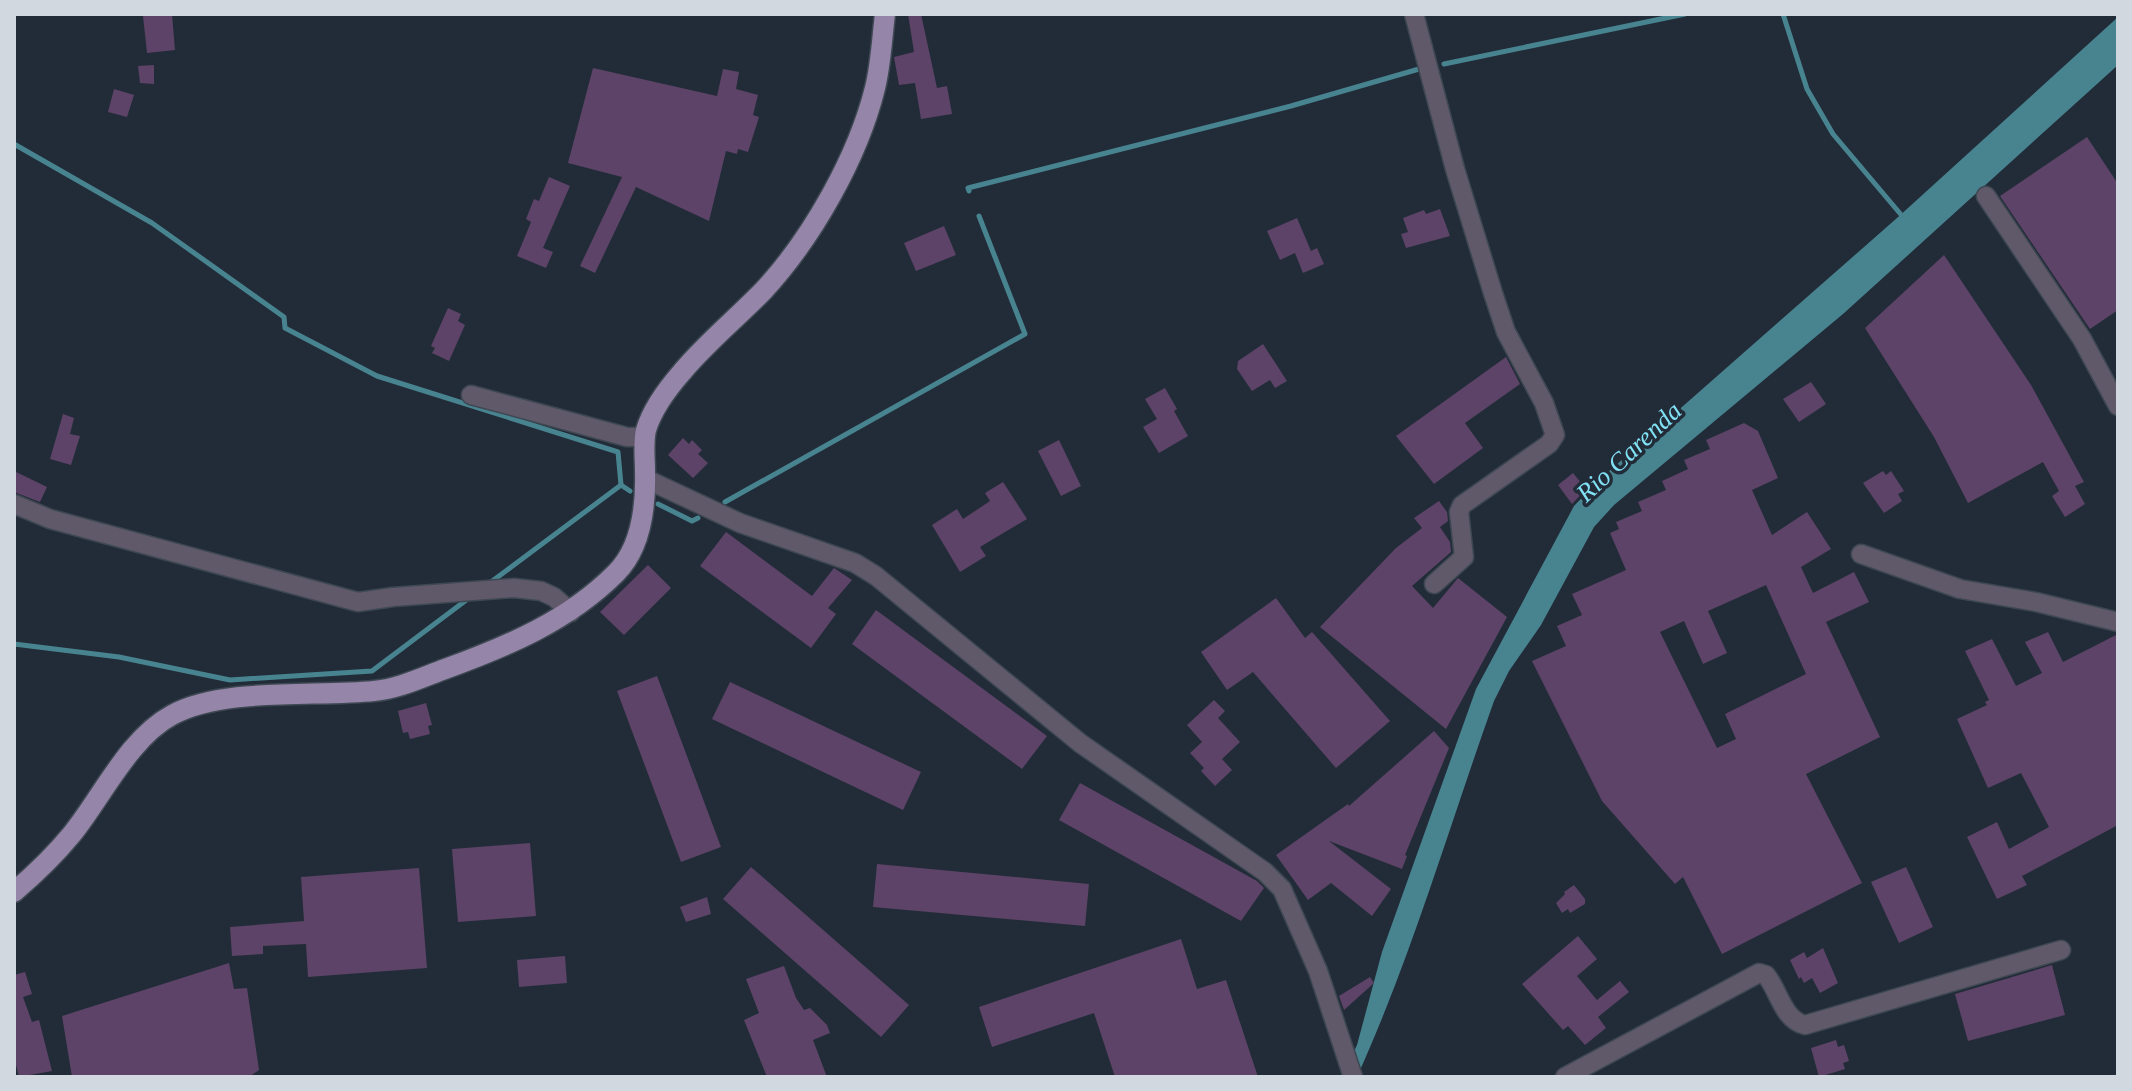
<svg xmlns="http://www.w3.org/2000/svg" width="2132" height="1091" viewBox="0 0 2132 1091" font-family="Georgia,serif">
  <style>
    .water { fill: #488490 }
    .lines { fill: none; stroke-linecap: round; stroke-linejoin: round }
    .stream { stroke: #488490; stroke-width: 5 }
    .building { fill: #5c4367; fill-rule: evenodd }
    .minor-casing { stroke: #3e4853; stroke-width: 21 }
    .major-casing { stroke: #3e4853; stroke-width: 23 }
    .minor { stroke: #60596a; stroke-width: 18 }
    .major { stroke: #9585a8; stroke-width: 20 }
    .labels { text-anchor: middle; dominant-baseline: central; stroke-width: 7; stroke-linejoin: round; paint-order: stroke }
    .water-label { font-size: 26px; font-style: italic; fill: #82e2f5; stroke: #222c38 }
  </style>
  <rect width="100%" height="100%" fill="#222c38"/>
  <path class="water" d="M2118,17V65L1843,314L1614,505L1594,527L1541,625L1509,671L1494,701C1449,827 1412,955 1357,1077H1342L1357,1045L1382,952L1476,689L1574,506L1599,480L1897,218Z"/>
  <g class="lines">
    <g class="stream">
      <polyline points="1783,14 1807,89 1833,134 1903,217"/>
      <polyline points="1444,64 1685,14"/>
      <polyline points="14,144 152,223 284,317 285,328 377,376 618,452 621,485"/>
      <polyline points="969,191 968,188 1291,106 1419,69"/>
      <polyline points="621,485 630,491"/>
      <polyline points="725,502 1025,334 979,216"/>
      <polyline points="658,504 692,521 698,518"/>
      <polyline points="487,585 621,485"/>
      <polyline points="14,644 119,657 230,680 372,671 469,598"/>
    </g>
  </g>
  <g class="building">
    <polygon points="172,14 175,50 147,53 143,16"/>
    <polygon points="908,14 921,14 937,88 947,86 952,114 921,119 915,83 899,85 894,57 914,52"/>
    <polygon points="154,65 154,84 140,83 138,66"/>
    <polygon points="593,68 717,96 723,69 739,72 736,89 758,95 753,115 759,117 748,152 738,149 737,154 726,151 709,221 636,187 595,273 580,266 622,177 568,163"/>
    <polygon points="114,89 134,95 127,117 108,112"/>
    <polygon points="2087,137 2118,184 2118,310 2090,329 2000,196"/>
    <polygon points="549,177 570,186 543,248 553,252 546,268 517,256 531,222 526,219 534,199 539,201"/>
    <polygon points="1440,209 1450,236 1406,248 1401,234 1408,232 1403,218 1424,210 1426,214"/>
    <polygon points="1297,218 1311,251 1317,248 1324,264 1303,273 1295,253 1280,260 1267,231"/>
    <polygon points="944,226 956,255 916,271 904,243"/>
    <polygon points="1944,255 2031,385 2084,482 2075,486 2085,504 2065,517 2052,496 2059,491 2043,462 1968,503 1934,437 1865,328"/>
    <polygon points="448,308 461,314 458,321 465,325 449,361 432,353 435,348 431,346"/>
    <polygon points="1263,344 1287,381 1275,388 1270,380 1252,391 1237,369 1238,361"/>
    <polygon points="1506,357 1520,384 1465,423 1483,448 1434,484 1396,436"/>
    <polygon points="1811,382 1826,404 1799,422 1783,399"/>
    <polygon points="1165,388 1177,409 1174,411 1188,436 1159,453 1143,427 1157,419 1145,399"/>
    <polygon points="63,414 74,418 70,434 80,436 71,465 50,459"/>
    <path d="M1744,423L1758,431L1778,478L1752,490L1772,535L1807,512L1831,549L1801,567L1813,593L1854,572L1869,602L1826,622L1880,737L1806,774L1862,883L1722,954L1683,877L1675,884L1602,801L1532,661L1566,646L1557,626L1582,615L1572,594L1626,570L1610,533L1619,529L1616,522L1642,511L1638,502L1666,490L1662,481L1688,469L1684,460L1710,449L1706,440ZM1766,585L1806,674L1725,714L1736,739L1717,748L1660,632L1684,621L1703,664L1727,653L1708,611Z"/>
    <polygon points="683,438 689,444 692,440 702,450 698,454 708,463 693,478 668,455"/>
    <polygon points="1059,440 1081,486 1061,496 1038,451"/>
    <polygon points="14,471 47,487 40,502 14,492"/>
    <polygon points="1883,471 1886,475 1891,471 1904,491 1898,494 1902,501 1884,513 1863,483"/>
    <polygon points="1573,473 1586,489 1572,504 1558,485"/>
    <polygon points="1003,482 1027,519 980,547 986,556 960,572 932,525 957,509 963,519 990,501 985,493"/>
    <polygon points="1439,501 1447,512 1448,521 1440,527 1450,542 1451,552 1412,586 1433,608 1458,578 1507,617 1446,729 1320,627 1396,548 1422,528 1414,518"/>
    <polygon points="726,532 812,596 834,568 852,580 828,608 836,614 811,648 700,566"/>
    <polygon points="648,565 671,588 624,635 600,612"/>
    <polygon points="1276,598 1305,638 1312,632 1390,721 1336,768 1253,672 1227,690 1201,652"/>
    <polygon points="876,610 1047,736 1022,769 852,644"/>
    <polygon points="2048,632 2063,662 2118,634 2118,825 2022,876 2027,885 1997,899 1967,837 1997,822 2009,849 2049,827 2021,773 1988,788 1957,719 1987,705 1985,702 1989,700 1965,651 1992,639 2016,686 2042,673 2025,642"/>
    <polygon points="657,676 721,847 681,862 617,691"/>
    <polygon points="730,682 921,772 903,810 712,719"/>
    <polygon points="1214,700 1225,711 1218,718 1240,742 1222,759 1232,770 1215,786 1201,771 1204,768 1190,753 1202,742 1187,725"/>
    <polygon points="426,703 432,725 428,726 430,734 410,739 408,732 403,733 398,711"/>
    <polygon points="1434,731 1449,748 1405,855 1407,856 1402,869 1329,841 1391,889 1372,916 1331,883 1308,900 1276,855 1348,804 1349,806"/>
    <polygon points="1080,783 1257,881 1264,888 1241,921 1059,820"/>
    <polygon points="530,843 536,916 458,922 452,849"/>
    <polygon points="877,864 1089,884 1085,926 873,907"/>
    <polygon points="751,867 909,1005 881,1037 723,899"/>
    <polygon points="1906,867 1933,927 1899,943 1871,882"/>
    <polygon points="419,868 427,968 308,977 306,944 263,946 263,954 232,956 230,927 304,921 301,877"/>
    <polygon points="1574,885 1585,899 1585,904 1570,913 1568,909 1562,913 1556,903 1565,894 1564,892"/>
    <polygon points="707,897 711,914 686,922 680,907"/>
    <polygon points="1578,936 1597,959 1577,976 1597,1000 1620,981 1629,992 1598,1017 1606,1028 1585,1045 1568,1026 1563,1030 1522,984"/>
    <polygon points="1181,939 1197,989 1226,980 1258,1077 1115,1077 1094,1013 992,1047 979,1007"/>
    <polygon points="1823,948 1838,983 1820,993 1812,978 1804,983 1801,977 1799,979 1790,960 1804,952 1807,958"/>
    <polygon points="565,956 567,983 519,987 517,960"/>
    <polygon points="229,963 234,989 247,988 259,1070 249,1077 72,1077 62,1016"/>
    <polygon points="2052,965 2065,1015 1968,1041 1955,994"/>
    <polygon points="784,966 796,998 804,1010 810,1008 827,1025 830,1033 813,1040 827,1077 767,1077 744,1020 759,1013 746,979"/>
    <polygon points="25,972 32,994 23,997 32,1022 39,1020 52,1071 19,1077 14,1057 14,975"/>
    <polygon points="1370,977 1374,983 1344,1010 1339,996"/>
    <polygon points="1836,1040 1838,1047 1844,1045 1849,1061 1843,1063 1845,1069 1819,1077 1811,1048"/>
  </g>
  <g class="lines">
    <defs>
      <g id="minor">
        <polyline points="1414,14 1455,169 1493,293 1506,332 1544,403 1555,435 1549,444 1462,505 1459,512 1464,557 1434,584"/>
        <polyline points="1986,196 2082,339 2118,406"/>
        <polyline points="471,395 627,437 645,437"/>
        <polyline points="646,479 740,523 855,563 876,576 1080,743 1265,872 1282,889 1318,971 1353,1077"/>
        <polyline points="14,504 50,519 358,602 393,597 514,588 541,591 554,597 571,612"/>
        <polyline points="1861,554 1960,589 2036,602 2118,622"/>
        <path d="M1565,1077L1759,973L1766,975C1779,991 1783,1020 1805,1025L2061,950"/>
      </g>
      <path id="major" d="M14,892C35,874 54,856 72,834C102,797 129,738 172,715C223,687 315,697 374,691C398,689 423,677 445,669C508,646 568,621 616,573C642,547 646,506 645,471C645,458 643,443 646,430C652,410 668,388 682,372C707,342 737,318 764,290C812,238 858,157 875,88C881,64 882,38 885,14"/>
    </defs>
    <use href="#minor" class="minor-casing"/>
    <use href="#major" class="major-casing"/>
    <use href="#minor" class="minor"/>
    <use href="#major" class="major"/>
  </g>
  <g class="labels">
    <g class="water-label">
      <text transform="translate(1629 452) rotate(-43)">Rio Carenda</text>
    </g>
  </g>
  <rect width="2132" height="1091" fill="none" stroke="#d2d8e0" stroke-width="32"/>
</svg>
